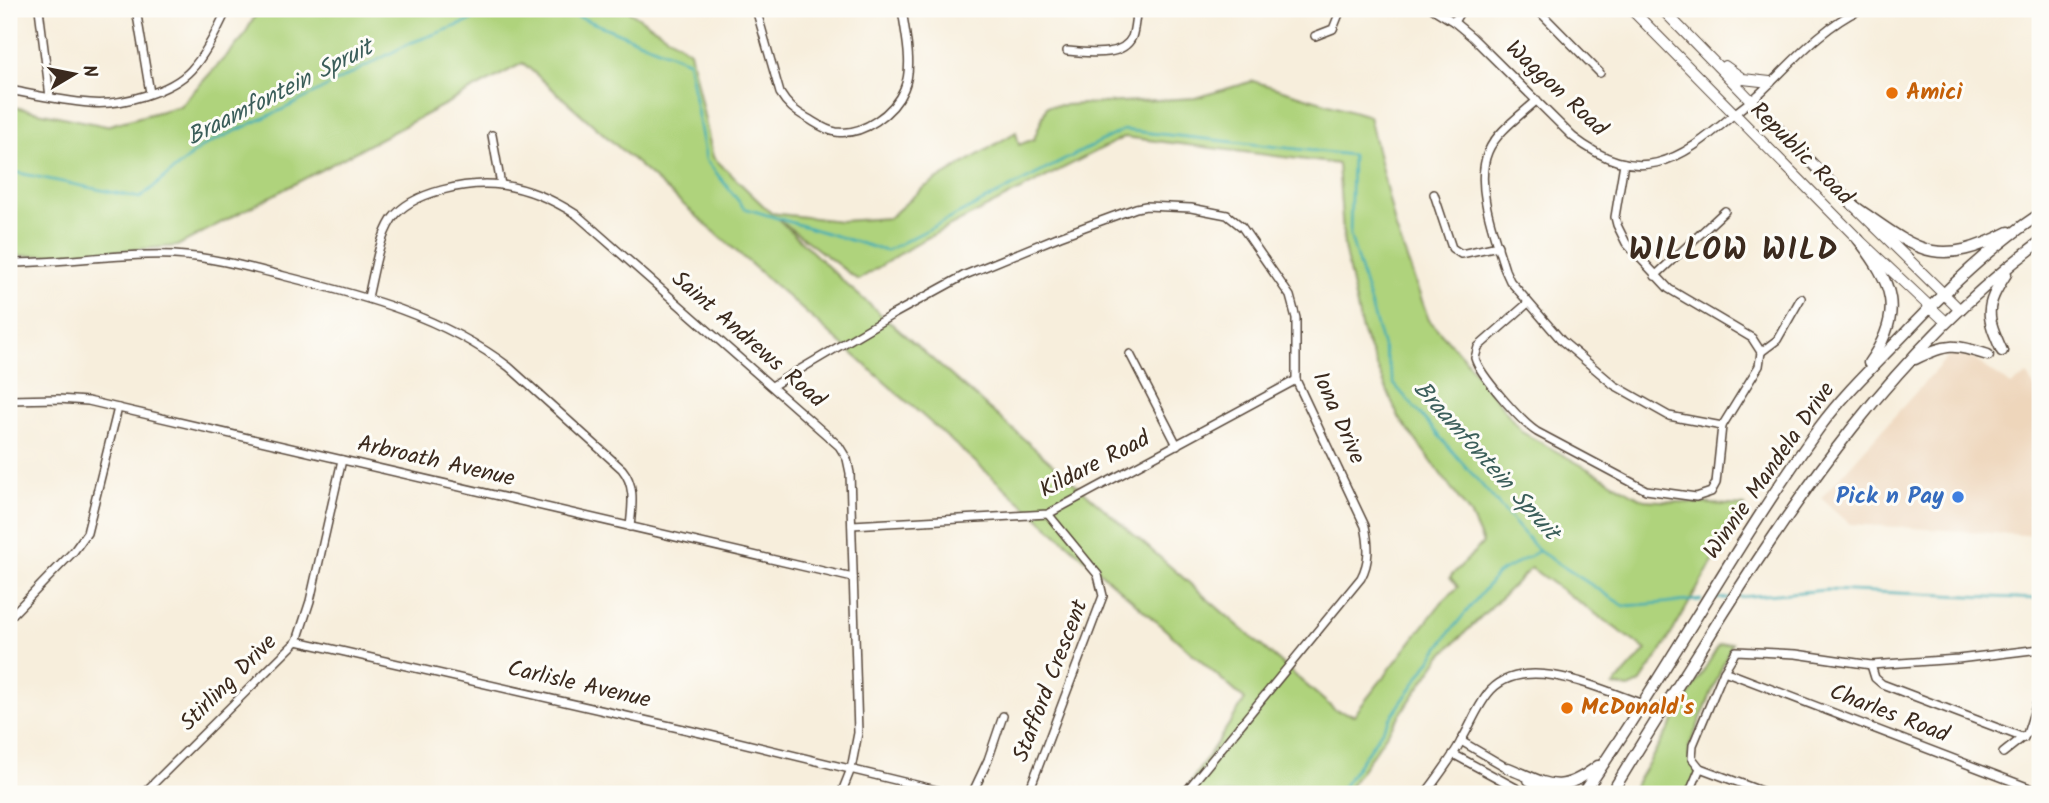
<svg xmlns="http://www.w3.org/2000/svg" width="2049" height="803" viewBox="0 0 2049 803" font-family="Kalam,sans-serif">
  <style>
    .built { fill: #eed6bb }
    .green { fill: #afd37c; stroke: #757e4d; stroke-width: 2; fill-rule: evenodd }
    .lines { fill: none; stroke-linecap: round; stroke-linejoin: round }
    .stream { stroke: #3aacb4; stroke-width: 2.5 }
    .minor-casing { stroke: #57473a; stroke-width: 10 }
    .secondary-casing { stroke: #57473a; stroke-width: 12 }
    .primary-casing { stroke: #57473a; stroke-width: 13 }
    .minor { stroke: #fff; stroke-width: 7 }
    .secondary { stroke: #fff; stroke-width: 10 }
    .primary { stroke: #fff; stroke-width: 10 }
    .food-dot { fill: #e8710a; stroke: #fdfcf7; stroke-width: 2.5 }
    .shop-dot { fill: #3f7fe0; stroke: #fdfcf7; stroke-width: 2.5 }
    .labels { text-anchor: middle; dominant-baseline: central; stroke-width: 6; stroke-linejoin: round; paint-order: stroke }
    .street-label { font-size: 23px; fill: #3b2a1e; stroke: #fdfcf7 }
    .food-label { font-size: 23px; font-weight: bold; fill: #c56008; stroke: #fdfcf7; text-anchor: start }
    .shop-label { font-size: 23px; font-weight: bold; fill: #366cbe; stroke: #fdfcf7; text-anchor: end }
    .water-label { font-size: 24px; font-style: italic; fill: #3b5e5a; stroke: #fdfcf7 }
    .district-label { font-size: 30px; font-weight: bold; letter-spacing: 2px; fill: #3b2a1e; stroke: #fdfcf7 }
  </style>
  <rect width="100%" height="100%" fill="#fdfcf7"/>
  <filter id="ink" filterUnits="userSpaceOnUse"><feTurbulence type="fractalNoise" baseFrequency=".0143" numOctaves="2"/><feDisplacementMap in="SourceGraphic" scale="14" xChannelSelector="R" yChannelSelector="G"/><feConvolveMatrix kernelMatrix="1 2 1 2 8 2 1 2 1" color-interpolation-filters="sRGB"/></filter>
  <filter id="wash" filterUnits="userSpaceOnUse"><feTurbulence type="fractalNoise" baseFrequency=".00686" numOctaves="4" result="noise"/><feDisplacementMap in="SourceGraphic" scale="28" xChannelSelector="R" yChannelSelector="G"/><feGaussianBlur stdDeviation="1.57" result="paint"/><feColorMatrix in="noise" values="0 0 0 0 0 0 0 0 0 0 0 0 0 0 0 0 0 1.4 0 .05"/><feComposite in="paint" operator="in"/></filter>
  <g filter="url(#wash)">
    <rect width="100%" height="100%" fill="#f7eedc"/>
    <polygon class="built" points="1951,353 1971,357 2011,385 2027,375 2040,397 2040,536 1850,524 1821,498"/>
    <g class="green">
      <path d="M259,9H626L690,51L713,157L771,213L840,221L889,218L923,188L1016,132L1019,145L1034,139L1047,106L1195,98L1253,81L1369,116L1396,229L1429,320L1465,359L1522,432L1644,500L1745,506L1662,650L1640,683L1629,688L1613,686L1646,650L1531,568L1441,656L1345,794H1183L1245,700L523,63L177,246L72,255L9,256V106L106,126L180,106L242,39ZM1124,137L1338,164L1344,247L1362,331L1398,416L1470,514L1483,543L1450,577L1458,587L1442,602L1354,715L1335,710L846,284L778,219L858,280L919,242Z"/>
      <polygon points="1732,643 1689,747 1689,756 1697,773 1688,794 1630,794 1719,645"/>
    </g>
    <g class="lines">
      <g class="stream">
        <polyline points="567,9 569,13 688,61 706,160 744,208 886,251 1123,130 1352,155 1350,235 1394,384 1539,551 1624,606 1701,600"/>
        <polyline points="9,171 140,198 203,146 292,105 410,43 468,22 488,9"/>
        <polyline points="1739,597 1827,590 2040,599"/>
        <polyline points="1711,599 1729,598"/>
        <polyline points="1334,794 1343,787 1449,633 1497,574 1539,551"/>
      </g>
    </g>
  </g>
  <g filter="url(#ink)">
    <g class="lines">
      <defs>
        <g id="minor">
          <polyline points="39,9 50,97"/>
          <polyline points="136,9 150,93"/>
          <path d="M756,9L780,93C787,105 795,111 807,118C816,123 825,130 836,132C863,136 894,113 904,89C914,66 905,33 902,9"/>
          <path d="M1433,9L1454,22L1472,37L1573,137C1638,187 1678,163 1733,115C1741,108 1750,102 1758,95C1791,64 1820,28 1861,9"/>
          <polyline points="1537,9 1600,73"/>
          <polyline points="1454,22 1462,9"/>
          <polyline points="1315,36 1333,29 1341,9"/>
          <path d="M1067,51C1086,52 1122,59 1132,37C1135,29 1135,18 1137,9"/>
          <path d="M9,90C36,95 63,101 90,103C119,106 171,92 191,70C206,54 218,29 227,9"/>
          <path d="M1537,100C1521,115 1496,132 1488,152C1474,185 1495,237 1505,270L1510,281L1562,341L1614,385L1669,416L1722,426"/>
          <polyline points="492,135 501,185"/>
          <polyline points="1434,194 1452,248 1461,254 1498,246"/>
          <path d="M9,263C64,263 119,253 174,255C211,257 248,267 284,276C364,296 442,316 509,367L622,469C636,486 632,506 630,527"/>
          <polyline points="1655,276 1725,211"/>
          <path d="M368,297C374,272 378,241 392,219C412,191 469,181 502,185C529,189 554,200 577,215L839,446L847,459L850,473L858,733L851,769L841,794"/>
          <path d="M1528,303L1478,347L1475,358C1479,374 1522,423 1537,432L1646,490L1696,497L1711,492L1716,483L1722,426L1759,366L1761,352L1752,338L1669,289L1626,243L1617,225L1615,217L1624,163"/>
          <polyline points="1761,352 1777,340 1801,298"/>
          <polyline points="1130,354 1177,445"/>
          <path d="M772,386L892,315L965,275L1060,236L1136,208L1146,206L1191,208L1227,215L1242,227L1290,296L1296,318V380L1365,526C1369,545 1370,561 1361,578L1184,794"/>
          <polyline points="9,400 58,399 88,401 853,578"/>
          <polyline points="852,525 1048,514 1296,380"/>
          <polyline points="9,618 74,551 87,533 118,408"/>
          <polyline points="297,641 701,733 953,794"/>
          <polyline points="1871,665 1875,678 1882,684 2024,738"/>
          <polyline points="1724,671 2040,792"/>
          <polyline points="1461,741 1509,769"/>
          <polyline points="2003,753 2027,734 2040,693"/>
          <polyline points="1453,754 1527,794"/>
          <polyline points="1528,781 1550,794"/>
          <polyline points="143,794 297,641 310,601 342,460"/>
          <polyline points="972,794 988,760 1003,716"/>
          <polyline points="1028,794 1103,596 1098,575 1048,514"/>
          <path d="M1425,794C1438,777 1451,760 1461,741C1471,725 1478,704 1491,690C1527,653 1602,690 1643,704"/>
          <polyline points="1689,794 1700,768"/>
          <polyline points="1769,794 1700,768 1692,758 1693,745 1724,671 1736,651 1796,654 1871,665 1958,659 2040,649"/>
        </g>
        <g id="secondary">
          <polyline points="1631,9 1858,239 1946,322"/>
          <polyline points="1662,9 1854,206 1960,310"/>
          <polyline points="1725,66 1743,79 1770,82"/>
        </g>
        <g id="primary">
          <path d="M1854,206C1917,250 1935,270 2009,232"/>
          <path d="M1858,239C1893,284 1905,312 1869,363"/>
          <path d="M2002,351C1986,315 1984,308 2006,274"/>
          <path d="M1915,359C1949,343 1952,344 1988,355"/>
          <path d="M1508,768C1550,785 1559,796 1598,766"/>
          <path d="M1583,794C1666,675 1734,546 1819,428C1846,391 1881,359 1912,326C1951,285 1993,245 2040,214"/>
          <path d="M1611,794C1641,744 1672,695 1703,646C1796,496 1897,348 2040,242"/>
        </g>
      </defs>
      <use href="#minor" class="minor-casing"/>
      <use href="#secondary" class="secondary-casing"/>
      <use href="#primary" class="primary-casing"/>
      <use href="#minor" class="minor"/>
      <use href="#secondary" class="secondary"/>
      <use href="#primary" class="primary"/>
    </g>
  </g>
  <g class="food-dot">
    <circle cx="1892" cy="93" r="7"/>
    <circle cx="1567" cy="708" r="7"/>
  </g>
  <circle class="shop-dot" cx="1958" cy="497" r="7"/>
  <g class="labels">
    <g class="street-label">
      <text transform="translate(1556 89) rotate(43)">Waggon Road</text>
      <text transform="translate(1801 154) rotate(45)">Republic Road</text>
      <text transform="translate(748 340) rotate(41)">Saint Andrews Road</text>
      <text transform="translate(1338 418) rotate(66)">Iona Drive</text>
      <text transform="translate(436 462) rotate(13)">Arbroath Avenue</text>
      <text transform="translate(1095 465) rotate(-27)">Kildare Road</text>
      <text transform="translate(1770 471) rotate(-55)">Winnie Mandela Drive</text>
      <text transform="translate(1051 681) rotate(-69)">Stafford Crescent</text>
      <text transform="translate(229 683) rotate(-45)">Stirling Drive</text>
      <text transform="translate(579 685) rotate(13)">Carlisle Avenue</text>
      <text transform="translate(1889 714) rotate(21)">Charles Road</text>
    </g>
    <g class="food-label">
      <text x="1906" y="93">Amici</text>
      <text x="1581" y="708">McDonald's</text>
    </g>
    <g class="shop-label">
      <text x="1944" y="497">Pick n Pay</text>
    </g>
    <g class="water-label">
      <text transform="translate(280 93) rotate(-27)">Braamfontein Spruit</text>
      <text transform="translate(1486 461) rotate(48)">Braamfontein Spruit</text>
    </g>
    <g class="district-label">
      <text x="1734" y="251">WILLOW WILD</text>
    </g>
  </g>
  <rect width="2049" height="803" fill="none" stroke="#fdfcf7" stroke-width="35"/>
  <g transform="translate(74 74) rotate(80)" stroke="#fdfcf7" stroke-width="5" paint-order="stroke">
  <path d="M0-5L12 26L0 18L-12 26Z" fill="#3b2a1e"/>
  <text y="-10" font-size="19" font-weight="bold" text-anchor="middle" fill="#3b2a1e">N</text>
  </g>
</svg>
